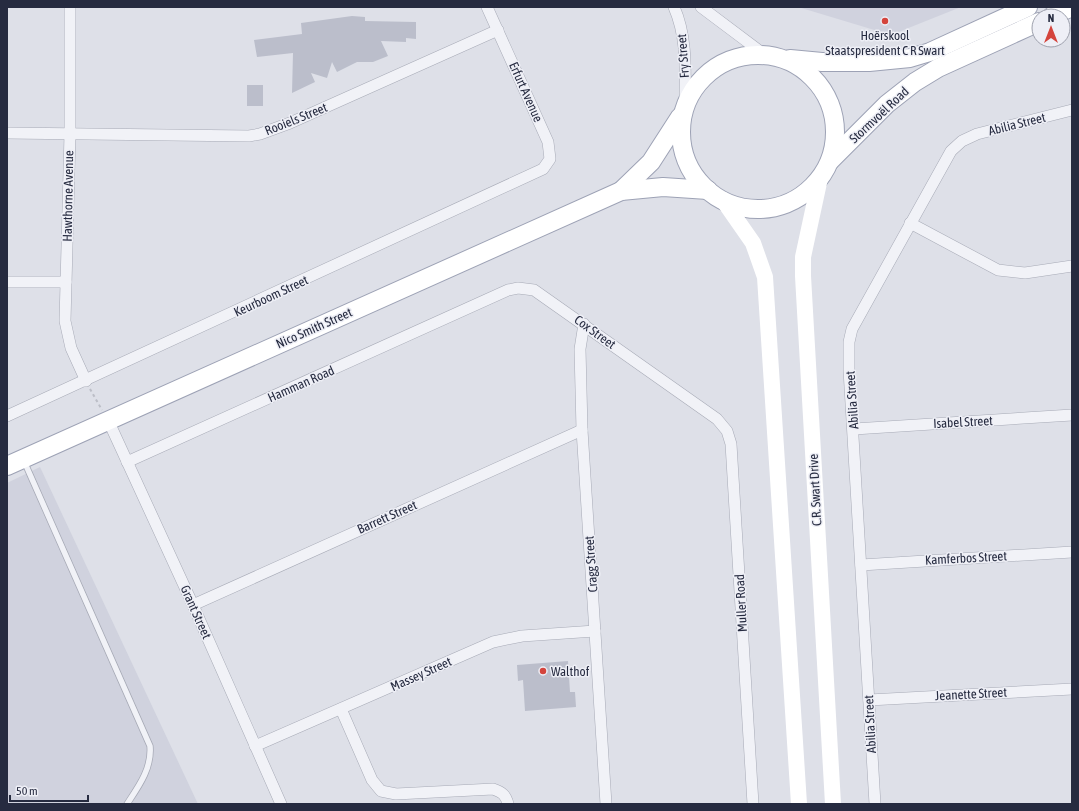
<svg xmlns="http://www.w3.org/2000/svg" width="1079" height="811" viewBox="0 0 1079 811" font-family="'Asap Condensed',sans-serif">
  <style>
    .built { fill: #d0d2de }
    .building { fill: #bbbecb }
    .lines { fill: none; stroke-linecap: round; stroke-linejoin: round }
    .lane-casing { stroke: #a7aab6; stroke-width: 7 }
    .street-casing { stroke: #a7aab6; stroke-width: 12 }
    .primary-casing { stroke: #9da2b5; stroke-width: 20 }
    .path { stroke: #bcbec7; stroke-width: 2; stroke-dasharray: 3 3; stroke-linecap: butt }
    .lane { stroke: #f1f2f7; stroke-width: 5.5 }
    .street { stroke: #f1f2f7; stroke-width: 11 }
    .secondary { stroke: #fff; stroke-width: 16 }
    .primary { stroke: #fff; stroke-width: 18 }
    .poi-dot { fill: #d4443c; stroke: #eeeff6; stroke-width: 1.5 }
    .labels { text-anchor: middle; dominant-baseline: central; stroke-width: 3; stroke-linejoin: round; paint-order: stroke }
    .poi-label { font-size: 13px; fill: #262b40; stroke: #eeeff6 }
    .street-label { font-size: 13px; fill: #262b40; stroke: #eeeff6 }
  </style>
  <rect width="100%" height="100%" fill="#dee0e8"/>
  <g class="built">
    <polygon points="798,7 961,7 891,35"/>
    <polygon points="40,467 198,804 7,804 7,483"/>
  </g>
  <g class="building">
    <polygon points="352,16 365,17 365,21 416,22 416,39 406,38 406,42 381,41 388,56 373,62 357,62 337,72 332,62 327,78 311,73 315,82 292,93 293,53 257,57 254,40 302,34 301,23"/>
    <rect x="247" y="85" width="16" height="21"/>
    <polygon points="568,661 570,692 575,692 576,707 525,711 523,680 518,681 517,665"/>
  </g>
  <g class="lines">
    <defs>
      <path id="lane" d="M24,461L150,746C152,768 139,786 127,804"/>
      <g id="street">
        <polyline points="70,7 70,134 65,321 71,348 86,381"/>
        <path d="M674,7C688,39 685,73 685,107"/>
        <polyline points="701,7 765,55"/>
        <polyline points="7,133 249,136 260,134 290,123 498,30"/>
        <polyline points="910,223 998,270 1025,273 1072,266"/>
        <polyline points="7,282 66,282"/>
        <polyline points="584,324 580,349 582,430 606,804"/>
        <polyline points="7,416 543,169 550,159 548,142 487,7"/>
        <polyline points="108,420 193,605 281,804"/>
        <polyline points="854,429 1072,415"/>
        <polyline points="127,462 508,290 518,288 534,290 717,419 727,431 731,444 753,804"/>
        <polyline points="861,565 1072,552"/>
        <polyline points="193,605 582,430"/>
        <polyline points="869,700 1072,689"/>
        <path d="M341,709L372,780L381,791L396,794L493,789C502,792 506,795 508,804"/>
        <polyline points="255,746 493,642 522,636 595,631"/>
        <polyline points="875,804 849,370 849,342 852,329 951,151 962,141 977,134 1072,110"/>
      </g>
      <g id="primary">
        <polyline points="1052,16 1072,7"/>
        <circle cx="758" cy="132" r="77"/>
        <polyline points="790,59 822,62 869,62 910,58 930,52 1028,7"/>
        <polyline points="830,161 887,104 915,82 938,68 1039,22"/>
        <polyline points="621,191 651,162 680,117"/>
        <polyline points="7,466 621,191 663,187 708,190"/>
      </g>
    </defs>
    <use href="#lane" class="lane-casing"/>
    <use href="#street" class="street-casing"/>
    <use href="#primary" class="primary-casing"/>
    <polyline class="path" points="90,389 102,410"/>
    <use href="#lane" class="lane"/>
    <use href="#street" class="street"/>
    <g class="secondary">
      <polyline points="820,178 803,257 803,276 833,804"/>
      <polyline points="723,200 753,243 765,277 799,804"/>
    </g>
    <use href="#primary" class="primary"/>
  </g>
  <g class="poi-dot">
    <circle cx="885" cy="21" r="4"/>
    <circle cx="543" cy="671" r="4"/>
  </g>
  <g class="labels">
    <g class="poi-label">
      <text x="885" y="35">Hoërskool<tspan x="885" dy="15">Staatspresident C R Swart</tspan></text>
      <text x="551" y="671" text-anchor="start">Walthof</text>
    </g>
    <g class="street-label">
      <text transform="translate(683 56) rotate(-94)">Fry Street</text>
      <text transform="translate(526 92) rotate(66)">Erfurt Avenue</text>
      <text transform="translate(879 115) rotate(-43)">Stormvoël Road</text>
      <text transform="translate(296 119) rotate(-22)">Rooiels Street</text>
      <text transform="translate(1017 124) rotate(-14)">Abilia Street</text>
      <text transform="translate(68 196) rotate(-89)">Hawthorne Avenue</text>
      <text transform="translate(271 296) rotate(-25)">Keurboom Street</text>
      <text transform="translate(314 328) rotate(-24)">Nico Smith Street</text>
      <text transform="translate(595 332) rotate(36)">Cox Street</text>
      <text transform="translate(301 384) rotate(-24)">Hamman Road</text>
      <text transform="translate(852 400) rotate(-94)">Abilia Street</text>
      <text transform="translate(963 422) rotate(-3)">Isabel Street</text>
      <text transform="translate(815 490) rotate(-93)">C.R. Swart Drive</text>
      <text transform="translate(387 517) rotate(-24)">Barrett Street</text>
      <text transform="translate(966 558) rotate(-3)">Kamferbos Street</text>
      <text transform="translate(591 564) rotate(-94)">Cragg Street</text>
      <text transform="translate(741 603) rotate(-93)">Muller Road</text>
      <text transform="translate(196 612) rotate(66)">Grant Street</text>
      <text transform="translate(421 674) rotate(-24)">Massey Street</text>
      <text transform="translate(971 694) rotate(-3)">Jeanette Street</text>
      <text transform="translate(870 724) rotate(-93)">Abilia Street</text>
    </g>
  </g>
  <rect width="1079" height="811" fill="none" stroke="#262b40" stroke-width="16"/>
  <g transform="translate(1051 28)"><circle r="19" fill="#eeeff6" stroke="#9ea1ad"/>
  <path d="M0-3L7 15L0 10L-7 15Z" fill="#d4443c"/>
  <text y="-6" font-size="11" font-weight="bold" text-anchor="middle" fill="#262b40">N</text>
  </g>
  <path d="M10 795v6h78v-6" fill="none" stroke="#262b40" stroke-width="2"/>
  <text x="16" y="795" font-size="12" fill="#262b40" stroke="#eeeff6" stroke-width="3" paint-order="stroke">50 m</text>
</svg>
